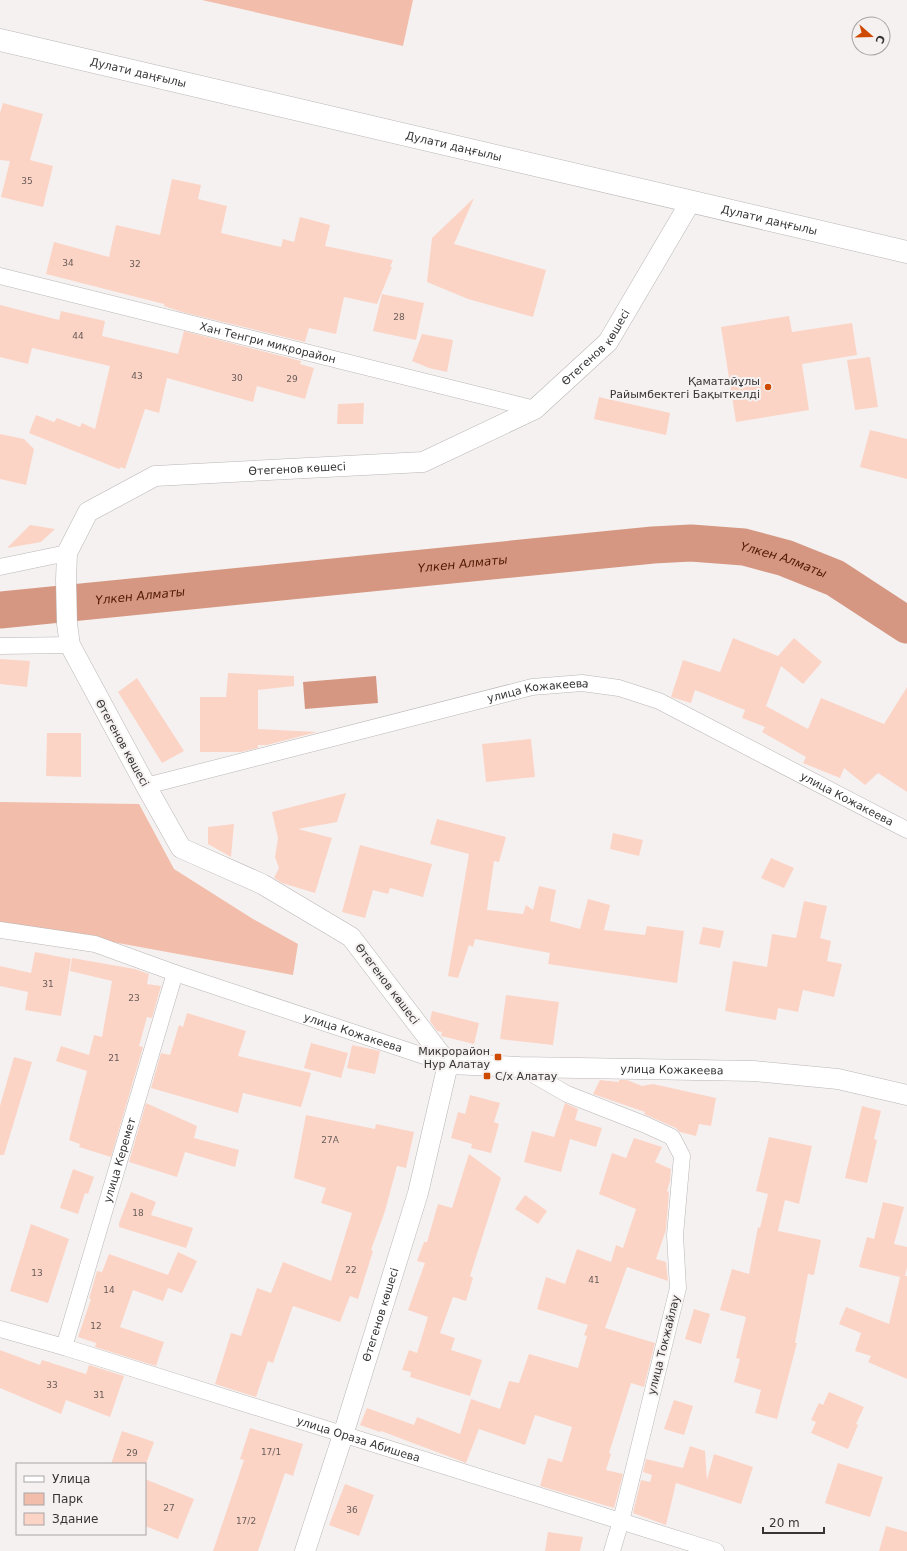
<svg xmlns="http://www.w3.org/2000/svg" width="907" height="1551" viewBox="0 0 907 1551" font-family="'DejaVu Sans',sans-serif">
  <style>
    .green { fill: #f2beab }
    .water { fill: #d59781 }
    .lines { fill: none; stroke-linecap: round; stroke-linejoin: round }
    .river { stroke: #d59781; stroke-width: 37 }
    .building { fill: #fcd4c6 }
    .minor-casing { stroke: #bab6b5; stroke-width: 17 }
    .tertiary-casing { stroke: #bab6b5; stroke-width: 21 }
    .secondary-casing { stroke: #bab6b5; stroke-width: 23 }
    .minor { stroke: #fff; stroke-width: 16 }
    .tertiary { stroke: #fff; stroke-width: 20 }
    .secondary { stroke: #fff; stroke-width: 22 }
    .poi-dot { fill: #ce4a00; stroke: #f5f1f0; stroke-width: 1.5 }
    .labels { text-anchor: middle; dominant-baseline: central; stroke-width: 4; stroke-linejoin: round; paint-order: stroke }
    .number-label { font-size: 9px; fill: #685c58 }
    .street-label { font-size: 11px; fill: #363434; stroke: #f5f1f0 }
    .poi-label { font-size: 11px; fill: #363434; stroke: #f5f1f0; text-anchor: end }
    .water-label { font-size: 12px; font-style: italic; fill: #4f1800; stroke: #f5f1f0 }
  </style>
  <rect width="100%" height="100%" fill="#f5f1f0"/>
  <g class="green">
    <polygon points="202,0 413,0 403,46"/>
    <polygon points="0,802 139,804 174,869 253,919 298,944 293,975 96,939 0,925"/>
  </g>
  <polygon class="water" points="376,676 378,703 305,709 303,682"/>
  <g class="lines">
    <path class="river" id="s1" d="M0,610L653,545L691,543L744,547L785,558L835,578L907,625"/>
  </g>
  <g class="building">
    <polygon points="3,103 43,114 30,160 53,166 43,207 1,197 10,161 0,160 0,113"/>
    <polygon points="172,179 201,185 198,199 227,206 221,233 281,247 283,239 294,242 300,217 330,225 325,246 393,260 390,267 392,267 377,304 344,297 336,334 309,328 305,342 182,312 164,306 164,304 46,274 54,242 109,257 116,225 160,235"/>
    <polygon points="474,198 454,244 546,270 533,317 468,299 427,282 432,238"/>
    <polygon points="382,294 424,303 416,340 373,331"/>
    <polygon points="0,305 59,320 61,311 105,321 102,336 178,354 184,331 301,361 300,364 314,368 305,399 257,386 253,402 167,378 159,413 145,409 125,469 121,467 119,469 29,433 36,415 54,422 57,418 80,427 82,423 95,429 110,366 32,348 28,364 0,357"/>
    <polygon points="789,316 792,332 852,323 857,355 802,364 809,410 736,422 721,327"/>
    <polygon points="422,334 453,340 447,372 429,368 412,361"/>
    <polygon points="870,357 878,407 855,410 847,360"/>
    <polygon points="599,397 670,413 666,435 594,419"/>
    <polygon points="364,403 363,424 337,424 338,404"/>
    <polygon points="870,430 907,439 907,479 860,467"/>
    <polygon points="0,434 24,439 34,449 26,485 0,479"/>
    <polygon points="30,525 55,529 41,542 7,548"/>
    <polygon points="733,638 778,656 794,638 822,662 803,684 781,666 766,706 808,729 821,698 884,724 907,687 907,792 878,773 865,785 844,768 840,778 803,763 806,757 762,732 765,727 742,718 745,710 695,690 691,703 671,697 683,660 720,672"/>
    <polygon points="0,659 30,661 27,687 0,684"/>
    <polygon points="228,673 294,676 294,686 258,690 258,729 317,732 267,745 258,745 258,748 241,752 200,752 200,697 226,697"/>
    <polygon points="137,678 184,751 162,763 118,692"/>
    <polygon points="47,733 81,733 81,777 46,776"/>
    <polygon points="531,739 535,777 486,782 482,744"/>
    <polygon points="346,793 337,822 298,829 332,838 315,893 282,883 274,878 279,868 275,857 278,838 272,812"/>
    <polygon points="437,819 506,837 499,862 494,861 487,910 523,914 526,905 533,910 539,886 556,890 550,921 580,929 588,899 610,905 604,930 645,935 647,926 684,931 677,983 548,964 550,953 475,939 473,947 469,945 458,978 448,976 469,854 430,844"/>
    <polygon points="234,824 231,857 208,844 208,827"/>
    <polygon points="613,833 643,840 639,856 610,849"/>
    <polygon points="360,845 432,864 423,897 390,888 388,894 373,890 365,918 342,912"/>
    <polygon points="771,858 794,868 784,888 761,878"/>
    <polygon points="804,901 827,906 820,938 831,941 827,961 842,964 834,997 803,990 798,1012 778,1008 776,1020 725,1011 733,961 767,967 772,934 796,938"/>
    <polygon points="703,927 724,931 720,948 699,944"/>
    <polygon points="35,952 71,959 61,1016 25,1010 28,992 0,986 0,966 31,973"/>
    <polygon points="72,958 135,969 149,974 147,984 161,986 152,1018 147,1017 139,1046 143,1047 111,1157 79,1147 80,1144 69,1140 87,1071 56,1061 61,1046 89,1055 94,1035 102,1037 112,981 70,971"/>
    <polygon points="506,995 559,1002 553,1045 500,1039"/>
    <polygon points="432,1011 479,1023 474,1044 441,1036 442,1032 437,1031 430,1021"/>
    <polygon points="187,1013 246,1031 238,1056 311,1073 301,1107 243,1093 238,1113 151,1088 161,1053 170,1055 179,1025 183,1027"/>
    <polygon points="311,1043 348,1053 341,1078 304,1068"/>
    <polygon points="352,1045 380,1051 375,1074 347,1068"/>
    <polygon points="14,1057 32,1062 4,1155 0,1155 0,1106"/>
    <polygon points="600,1080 619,1082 619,1080 627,1080 642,1086 653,1084 716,1098 711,1126 699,1124 696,1136 680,1132 676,1128 644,1114 645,1112 593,1094"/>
    <polygon points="470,1095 500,1103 494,1122 499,1124 491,1153 471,1148 472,1144 451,1138 458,1112 465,1114"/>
    <polygon points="146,1103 197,1126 194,1138 239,1150 235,1167 185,1152 177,1177 129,1162"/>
    <polygon points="565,1103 578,1109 575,1120 602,1128 596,1147 570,1139 561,1172 524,1162 532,1131 554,1137"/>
    <polygon points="862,1106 881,1111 874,1139 877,1140 867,1183 845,1178"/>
    <polygon points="306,1115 375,1129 376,1124 414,1132 406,1168 397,1166 385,1211 371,1250 373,1251 358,1299 350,1296 340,1322 293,1306 273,1363 268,1361 256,1397 215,1384 231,1333 241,1336 257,1288 271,1293 283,1262 331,1281 352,1213 321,1203 326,1188 294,1178"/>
    <polygon points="769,1137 812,1146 799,1204 785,1200 778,1231 821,1240 814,1275 808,1274 795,1343 797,1343 777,1419 755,1413 761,1390 734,1382 740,1359 736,1358 746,1317 720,1310 732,1269 749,1274 758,1227 760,1228 768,1194 756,1191"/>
    <polygon points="634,1138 662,1147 655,1162 671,1169 670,1181 667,1191 669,1192 666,1230 656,1259 666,1262 668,1281 627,1267 605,1328 655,1343 644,1387 631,1383 609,1453 611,1454 606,1470 623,1474 614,1508 540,1486 548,1458 562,1462 572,1427 535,1415 525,1445 479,1429 466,1463 381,1431 380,1432 360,1425 367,1408 414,1425 417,1417 460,1434 471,1399 500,1409 509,1381 519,1383 529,1354 578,1368 587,1336 584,1335 588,1325 537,1309 546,1277 565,1284 577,1249 611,1262 616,1245 623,1248 636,1209 599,1194 612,1153 626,1158"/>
    <polygon points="469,1154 501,1178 470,1276 473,1278 466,1301 453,1297 440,1333 455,1338 451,1350 482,1360 470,1396 410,1377 411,1372 402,1370 409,1350 417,1353 428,1317 408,1310 425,1263 417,1261 424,1242 427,1242 438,1204 452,1208"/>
    <polygon points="73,1169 94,1177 88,1194 85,1193 78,1214 60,1208"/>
    <polygon points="131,1192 156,1202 151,1215 193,1228 186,1248 119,1227 119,1223"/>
    <polygon points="525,1195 547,1211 538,1224 515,1209"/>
    <polygon points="883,1202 904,1207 894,1244 907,1247 907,1267 905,1276 907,1276 907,1379 868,1362 871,1356 855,1351 861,1333 839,1324 846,1307 889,1324 900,1277 859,1267 867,1237 874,1239"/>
    <polygon points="31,1224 69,1239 48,1303 10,1291"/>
    <polygon points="178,1252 197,1261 182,1293 168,1288 163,1301 133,1290 120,1327 164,1342 156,1366 95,1347 96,1343 78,1337 91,1299 89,1299 97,1271 102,1272 109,1254 168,1275"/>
    <polygon points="694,1309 710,1314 701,1344 685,1339"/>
    <polygon points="0,1350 40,1365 42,1360 86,1374 89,1365 124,1376 110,1417 66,1400 61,1414 0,1388"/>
    <polygon points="829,1392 864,1407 856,1424 858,1425 848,1449 811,1433 816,1422 811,1420 819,1403 823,1405"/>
    <polygon points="674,1400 693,1406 684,1435 664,1429"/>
    <polygon points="250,1428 303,1444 293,1476 285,1473 258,1551 213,1551 244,1460 240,1459"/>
    <polygon points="122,1431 154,1442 146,1464 111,1464"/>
    <polygon points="690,1446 705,1451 707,1480 714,1454 753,1467 741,1504 676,1483 666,1525 633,1513 641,1480 650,1482 652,1475 643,1472 646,1459 683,1468"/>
    <polygon points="838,1463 883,1477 870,1517 825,1503"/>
    <polygon points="145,1479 194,1499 178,1539 145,1526"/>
    <polygon points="345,1484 374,1495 359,1536 329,1525"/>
    <polygon points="886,1526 907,1532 907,1551 879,1551"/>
    <polygon points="548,1532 583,1537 580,1551 545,1551"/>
  </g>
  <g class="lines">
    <defs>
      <g id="minor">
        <path id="s2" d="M0,276L535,409"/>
        <polyline points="0,567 67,553"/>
        <polyline points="0,646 70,645"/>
        <path id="s3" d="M146,786L532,687L582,683L619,688L659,701L907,830"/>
        <path id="s4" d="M0,930L95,944L175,973L448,1064"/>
        <polyline points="520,1067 567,1094 646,1125 672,1137 682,1156 675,1235 678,1288 621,1521 612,1551"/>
        <path id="s5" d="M0,1329L64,1347L716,1551"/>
        <path id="s6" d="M64,1347L175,973"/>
      </g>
      <g id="tertiary">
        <path id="s7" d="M448,1064L520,1067L754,1071L838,1079L907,1095"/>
        <path id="s8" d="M305,1551L343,1435L418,1193L448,1064L351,937L262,884L181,848L146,786L70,645L67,624L66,580L67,553L88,512L155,476L423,462L535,409L608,342L691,201"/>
      </g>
      <g id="secondary">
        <path id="s9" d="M0,40L907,252"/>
      </g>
    </defs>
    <use href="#minor" class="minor-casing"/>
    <use href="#tertiary" class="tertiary-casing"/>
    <use href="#secondary" class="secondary-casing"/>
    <use href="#minor" class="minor"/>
    <use href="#tertiary" class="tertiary"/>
    <use href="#secondary" class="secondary"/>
  </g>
  <g class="poi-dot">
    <circle cx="768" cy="387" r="4"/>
    <rect x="494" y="1053" width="8" height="8" rx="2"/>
    <rect x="483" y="1072" width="8" height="8" rx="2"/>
  </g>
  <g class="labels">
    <g class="number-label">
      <text x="27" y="181">35</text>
      <text x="68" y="263">34</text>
      <text x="135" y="264">32</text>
      <text x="399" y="317">28</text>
      <text x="78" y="336">44</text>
      <text x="137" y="376">43</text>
      <text x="237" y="378">30</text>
      <text x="292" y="379">29</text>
      <text x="48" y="984">31</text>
      <text x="134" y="998">23</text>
      <text x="114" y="1058">21</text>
      <text x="330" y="1140">27А</text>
      <text x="138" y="1213">18</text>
      <text x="351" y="1270">22</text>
      <text x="37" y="1273">13</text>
      <text x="594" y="1280">41</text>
      <text x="109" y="1290">14</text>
      <text x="96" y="1326">12</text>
      <text x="52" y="1385">33</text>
      <text x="99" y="1395">31</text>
      <text x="271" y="1452">17/1</text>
      <text x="132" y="1453">29</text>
      <text x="169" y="1508">27</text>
      <text x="352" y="1510">36</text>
      <text x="246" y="1521">17/2</text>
    </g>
    <g class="street-label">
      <text stroke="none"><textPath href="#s9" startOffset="142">Дулати даңғылы</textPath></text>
      <text stroke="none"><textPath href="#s9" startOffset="466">Дулати даңғылы</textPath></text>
      <text stroke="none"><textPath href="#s9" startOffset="790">Дулати даңғылы</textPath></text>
      <text stroke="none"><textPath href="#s2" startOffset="276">Хан Тенгри микрорайон</textPath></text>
      <text stroke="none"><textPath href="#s8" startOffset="1785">Өтегенов көшесі</textPath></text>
      <text stroke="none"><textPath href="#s8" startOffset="1448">Өтегенов көшесі</textPath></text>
      <text stroke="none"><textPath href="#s3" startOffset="404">улица Кожакеева</textPath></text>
      <text transform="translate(122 743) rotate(61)">Өтегенов көшесі</text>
      <text stroke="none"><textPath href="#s3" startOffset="740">улица Кожакеева</textPath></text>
      <text transform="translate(387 984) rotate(53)">Өтегенов көшесі</text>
      <text stroke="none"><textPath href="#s4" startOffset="369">улица Кожакеева</textPath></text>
      <text stroke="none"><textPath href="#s7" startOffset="224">улица Кожакеева</textPath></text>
      <text stroke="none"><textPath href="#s6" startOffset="195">улица Керемет</textPath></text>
      <text stroke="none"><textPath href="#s8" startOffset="248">Өтегенов көшесі</textPath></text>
      <text transform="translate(664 1345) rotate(-76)">улица Токжайлау</text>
      <text stroke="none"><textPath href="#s5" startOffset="375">улица Ораза Абишева</textPath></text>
    </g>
    <g class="poi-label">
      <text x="760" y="381">Қаматайұлы<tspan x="760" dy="13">Райымбектегі Бақыткелді</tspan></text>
      <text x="490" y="1051">Микрорайон<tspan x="490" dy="13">Нур Алатау</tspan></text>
      <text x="495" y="1076" text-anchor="start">С/х Алатау</text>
    </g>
    <g class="water-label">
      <text stroke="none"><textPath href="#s1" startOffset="789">Үлкен Алматы</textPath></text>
      <text stroke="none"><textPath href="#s1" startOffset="465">Үлкен Алматы</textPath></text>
      <text stroke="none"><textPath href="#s1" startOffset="141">Үлкен Алматы</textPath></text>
    </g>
  </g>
  <rect x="16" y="1463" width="130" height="72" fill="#f5f1f0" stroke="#a9a5a5"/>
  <rect x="24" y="1476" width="20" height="6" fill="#ffffff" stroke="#a9a5a5"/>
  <text x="52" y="1483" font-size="12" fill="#363434">Улица</text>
  <rect x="24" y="1493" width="20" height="12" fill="#f2beab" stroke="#a9a5a5"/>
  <text x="52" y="1503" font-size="12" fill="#363434">Парк</text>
  <rect x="24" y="1513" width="20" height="12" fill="#fcd4c6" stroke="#a9a5a5"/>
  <text x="52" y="1523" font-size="12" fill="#363434">Здание</text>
  <g transform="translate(871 36) rotate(110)"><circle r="19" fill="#f5f1f0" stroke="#a9a5a5"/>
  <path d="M0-3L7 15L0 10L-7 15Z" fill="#ce4a00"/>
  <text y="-6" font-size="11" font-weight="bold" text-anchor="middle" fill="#363434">С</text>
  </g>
  <path d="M763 1527v6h61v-6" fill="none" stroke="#363434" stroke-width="2"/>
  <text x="769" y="1527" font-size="12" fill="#363434" stroke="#f5f1f0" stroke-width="3" paint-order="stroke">20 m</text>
</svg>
